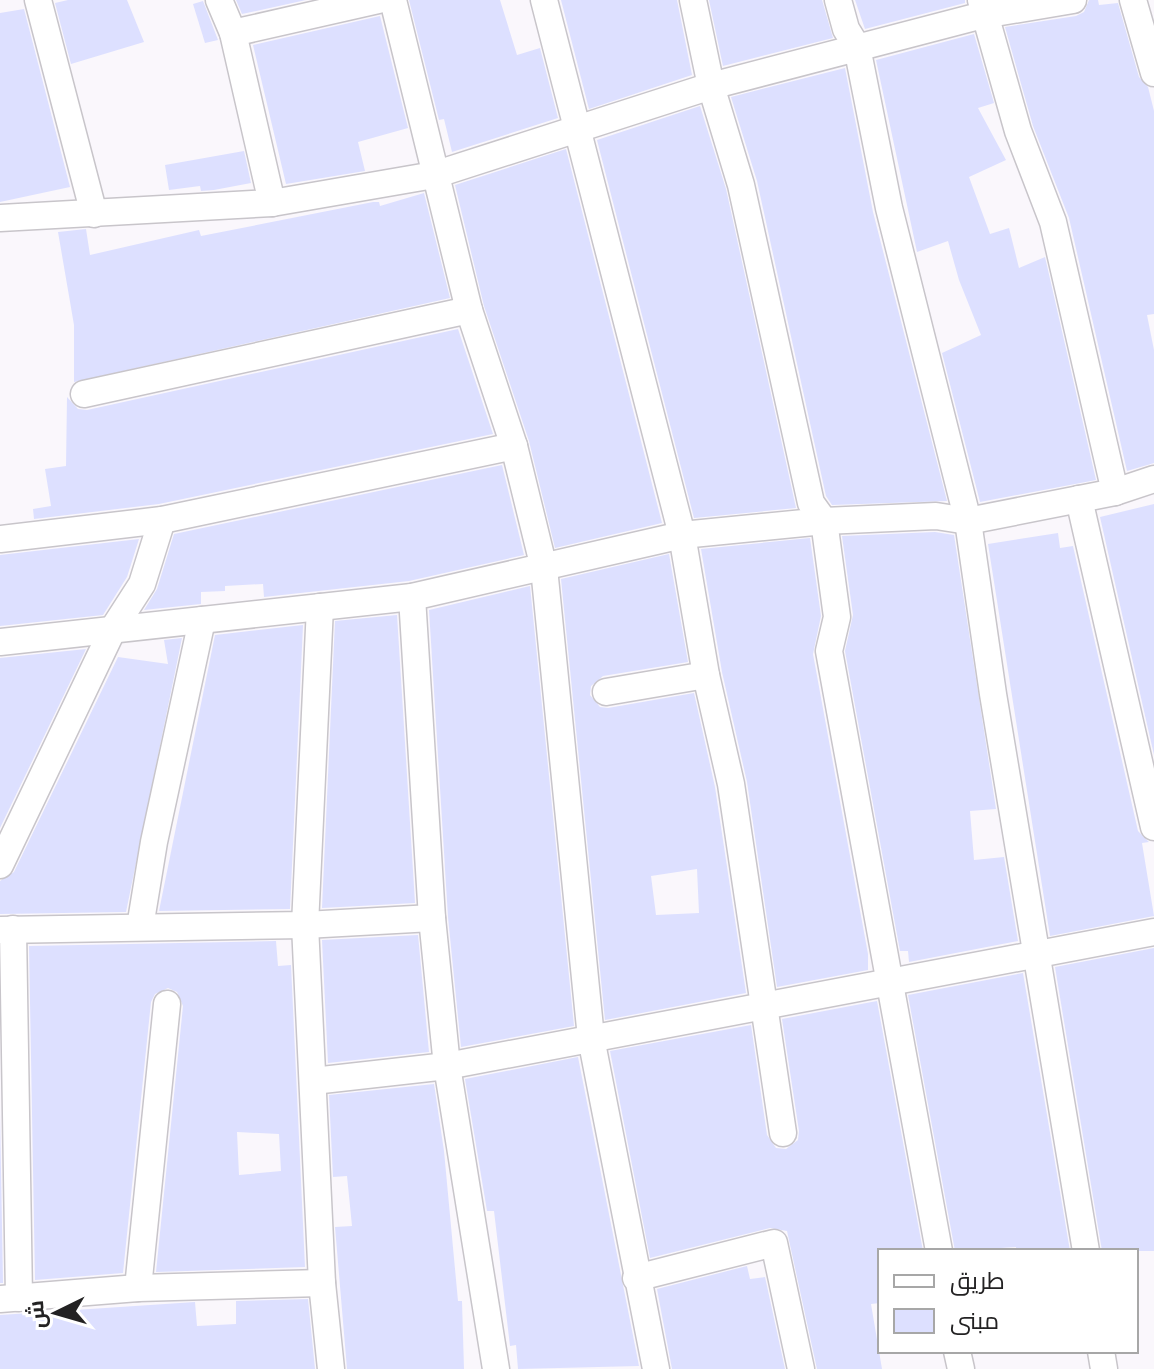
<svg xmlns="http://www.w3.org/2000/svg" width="1154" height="1369" viewBox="0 0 1154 1369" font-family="'Roboto Condensed',Cairo,sans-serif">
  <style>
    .building { fill: #dde0ff; fill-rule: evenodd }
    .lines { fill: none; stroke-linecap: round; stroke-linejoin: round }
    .minor-casing { stroke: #c8c5ca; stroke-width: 29 }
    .minor { stroke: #fff; stroke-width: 26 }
  </style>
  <rect width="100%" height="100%" fill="#faf7fc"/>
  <g class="building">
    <polygon points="68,0 127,0 144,42 71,64 55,3"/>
    <polygon points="236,0 306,0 242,14"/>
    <polygon points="409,0 500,0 517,55 540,48 558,118 452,152 444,119 439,120"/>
    <polygon points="561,0 677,0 692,75 589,109"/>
    <polygon points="709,0 822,0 833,38 723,66"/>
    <polygon points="855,0 965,0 965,3 865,29"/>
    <polygon points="1089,0 1098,0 1099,5 1118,3 1139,77 1148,87 1154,111 1154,314 1147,315 1154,350 1154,463 1127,471 1069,218 1033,126 1005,27 1076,16 1084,12"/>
    <polygon points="203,1 218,40 205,43 193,4"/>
    <polygon points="24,9 70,187 0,202 0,13"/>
    <polygon points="380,16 408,128 358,142 365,171 286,184 253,45"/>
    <polygon points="974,34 994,103 978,108 1006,160 969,177 990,234 1009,228 1019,268 1045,257 1096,480 980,502 942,353 981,335 959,280 948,241 917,252 876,60"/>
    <polygon points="845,68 873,212 947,501 832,505 826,496 757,181 731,97"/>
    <polygon points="700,106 726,189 796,508 694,518 597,140"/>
    <polygon points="566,149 662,523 555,548 529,441 484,306 455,185"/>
    <polygon points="244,151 251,183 214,190 201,191 200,186 169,190 165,165"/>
    <polygon points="424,193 450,298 74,382 74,325 58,232 86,229 90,255 199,230 201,236 373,202 379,202 380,206"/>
    <polygon points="458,329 493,434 159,504 34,519 33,509 51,506 45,469 66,466 67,397 78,409 87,410"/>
    <polygon points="502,465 524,555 409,581 264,597 263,584 225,586 225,591 201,592 201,604 144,610 157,589 174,534"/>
    <polygon points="1154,504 1154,755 1100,517"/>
    <polygon points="935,532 954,535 996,809 970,811 974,860 1004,857 1018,941 909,962 908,951 900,951 845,651 853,615 842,536"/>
    <polygon points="1058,533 1060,548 1073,546 1138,831 1149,842 1142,843 1154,916 1050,936 988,544"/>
    <polygon points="810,538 821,616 813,654 868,954 868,970 777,987 747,782 722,672 701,549"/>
    <polygon points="139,539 127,577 103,615 0,626 0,555"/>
    <path d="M669,554L688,662L603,676L591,686L590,695L600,707L608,708L694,693L715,787L746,993L605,1020L561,579ZM697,869L699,913L656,915L651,876Z"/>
    <polygon points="530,586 574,1026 461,1047 448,917 429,610"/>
    <polygon points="397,615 415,903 322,908 335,621"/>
    <polygon points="303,625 290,909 159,911 215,635"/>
    <polygon points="182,638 126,912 0,914 0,881 14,872 118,657 168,664 164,640"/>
    <polygon points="86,649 0,828 0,658"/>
    <polygon points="418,935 429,1052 328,1063 322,940"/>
    <path d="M276,941L278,966L291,965L305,1267L156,1272L183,1006L177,992L168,988L155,994L151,1002L123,1273L35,1280L29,946ZM237,1132L279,1134L281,1171L239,1175Z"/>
    <polygon points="1154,948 1154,1251 1102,1251 1055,967"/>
    <polygon points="1023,973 1070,1251 1016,1251 1016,1247 955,1251 908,995"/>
    <polygon points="877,1001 923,1251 880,1251 880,1303 871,1304 882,1369 817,1369 787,1231 770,1228 650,1258 610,1051 751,1025 767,1135 776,1148 786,1149 798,1140 799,1131 782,1019"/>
    <polygon points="578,1057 639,1366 518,1369 516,1345 510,1346 494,1211 487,1211 465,1079"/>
    <polygon points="434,1084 444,1151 458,1301 462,1301 464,1369 347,1369 335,1227 352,1226 347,1176 333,1177 329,1095"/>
    <polygon points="0,1114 3,1283 0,1283"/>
    <polygon points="747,1266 750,1279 765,1277 785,1369 672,1369 657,1289"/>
    <polygon points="308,1299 315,1369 0,1369 0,1315 195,1302 197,1326 236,1324 236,1301"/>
  </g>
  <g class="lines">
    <defs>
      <g id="minor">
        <polyline points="38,0 94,214"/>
        <polyline points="219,0 233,33 272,203"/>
        <polyline points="393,0 469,310 514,446 544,568 591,1038 656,1369"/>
        <polyline points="544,0 682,535 706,675 731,784 783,1133"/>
        <polyline points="693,0 711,86 741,185 811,503 824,521 837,617 829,651 939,1251"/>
        <polyline points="838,0 846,29 857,47 889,208 968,521 993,694 1086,1251"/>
        <polyline points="981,0 1018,131 1053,222 1115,492"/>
        <polyline points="1133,0 1154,73"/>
        <polyline points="233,33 378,0"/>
        <polyline points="0,218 272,203 434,175 711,86 983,15 1073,0"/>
        <polyline points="84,394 469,310"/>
        <polyline points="1079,499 1154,827"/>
        <polyline points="0,539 162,520 514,446"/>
        <polyline points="412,597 432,918 447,1066 496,1369"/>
        <polyline points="320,607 305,925 322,1283 331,1369"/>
        <polyline points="0,642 412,597 682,535 824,521 936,516 968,521 1115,492 1154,479"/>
        <polyline points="606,692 706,675"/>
        <polyline points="0,865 113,629 142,584 162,520"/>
        <polyline points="140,927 154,842 202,620"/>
        <polyline points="13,929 19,1298"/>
        <polyline points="0,930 305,925 432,918"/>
        <polyline points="313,1081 447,1066 1154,932"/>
        <polyline points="636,1278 774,1243 801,1369"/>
        <polyline points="138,1288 167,1004"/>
        <polyline points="0,1299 138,1288 322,1283"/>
        <polyline points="957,1351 961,1369"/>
        <polyline points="1101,1351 1104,1369"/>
      </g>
    </defs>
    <use href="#minor" class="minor-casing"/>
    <use href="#minor" class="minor"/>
  </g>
  <rect x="878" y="1249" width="260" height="104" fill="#ffffff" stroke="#a7a7a7" stroke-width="2"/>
  <rect x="894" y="1275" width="40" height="12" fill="#ffffff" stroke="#a7a7a7" stroke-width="2"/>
  <text x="950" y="1289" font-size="24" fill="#232223">طريق</text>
  <rect x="894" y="1309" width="40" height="24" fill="#dde0ff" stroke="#a7a7a7" stroke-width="2"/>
  <text x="950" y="1329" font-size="24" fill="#232223">مبنى</text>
  <g transform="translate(56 1313) rotate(265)" stroke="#ffffff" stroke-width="6" paint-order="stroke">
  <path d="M0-6L14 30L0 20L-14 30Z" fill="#232223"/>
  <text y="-12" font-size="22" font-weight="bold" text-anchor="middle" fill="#232223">ش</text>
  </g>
</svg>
